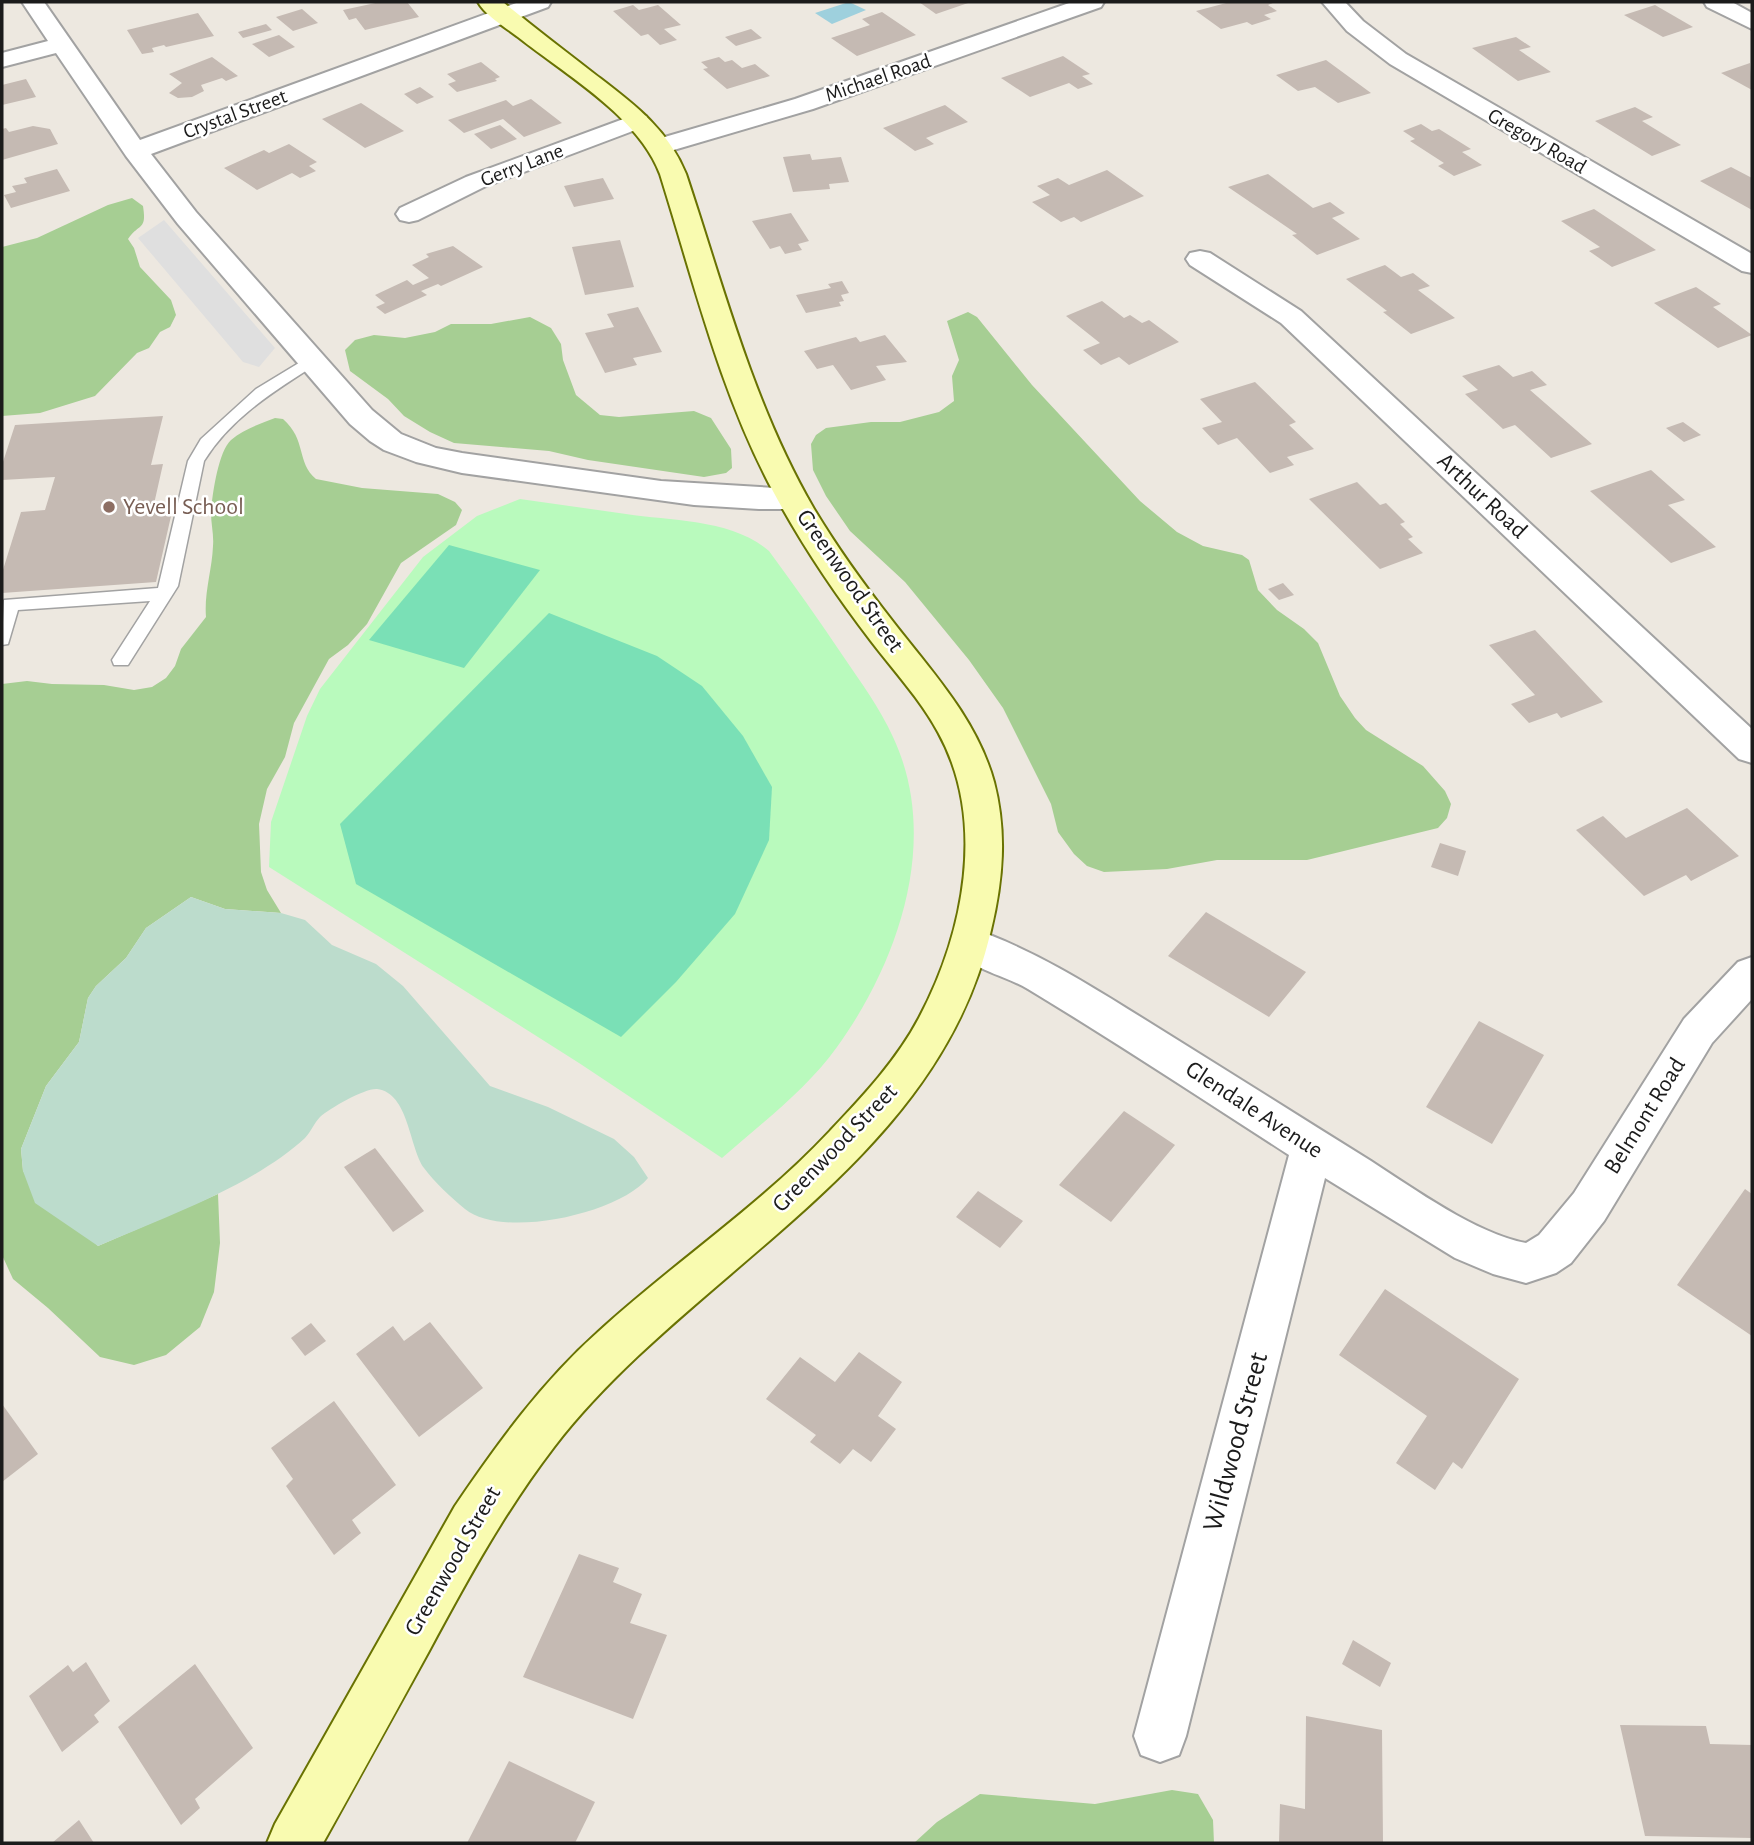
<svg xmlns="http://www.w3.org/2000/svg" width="1754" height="1845" viewBox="0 0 1754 1845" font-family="'Alegreya Sans',sans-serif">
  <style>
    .forest { fill: #a6ce93 }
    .wetland { fill: #bcdccc }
    .park { fill: #b9fabd }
    .pitch { fill: #7ae0b6 }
    .parking { fill: #dfdfdf }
    .water { fill: #9ed0dd }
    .building { fill: #c5bab3 }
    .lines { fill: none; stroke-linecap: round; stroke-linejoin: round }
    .lane-casing { stroke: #a2a2a2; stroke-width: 3 }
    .street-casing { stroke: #a2a2a2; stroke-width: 4 }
    .secondary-casing { stroke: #697202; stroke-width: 4 }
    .lane { fill: #fff; fill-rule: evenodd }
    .street { fill: #fff; fill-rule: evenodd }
    .secondary { fill: #f9fbb0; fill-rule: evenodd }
    .education-dot { fill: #8d6e63; stroke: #fff; stroke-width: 2.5 }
    .labels { text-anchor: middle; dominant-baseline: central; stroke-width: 5; stroke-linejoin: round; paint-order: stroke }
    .far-street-label { font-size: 21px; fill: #1b1b1b; stroke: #fff }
    .street-label { font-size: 24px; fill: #1b1b1b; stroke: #fff }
    .education-label { font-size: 24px; fill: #785e54; stroke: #fff; text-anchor: start }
    .near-street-label { font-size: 28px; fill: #1b1b1b; stroke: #fff }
  </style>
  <rect width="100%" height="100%" fill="#ede8e0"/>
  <g class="forest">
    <path d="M132,198L143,206C147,231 139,223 128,239L134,248L140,267L171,300L176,315L170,327L160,332L149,348L137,353L95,396L40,413L2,416V247L37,238L108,205Z"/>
    <polygon points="968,312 977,317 1032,385 1140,501 1177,532 1203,546 1242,555 1249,560 1258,590 1277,610 1304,629 1318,643 1340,696 1355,718 1366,730 1423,766 1445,791 1451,804 1447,818 1438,828 1307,860 1217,860 1167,869 1104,872 1087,866 1074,854 1058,832 1051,804 1003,708 969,660 905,582 850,531 826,496 813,470 811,444 816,435 826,428 871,422 900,422 939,412 954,401 952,376 959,360 947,321"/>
    <polygon points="530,317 551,328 561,344 563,360 576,395 600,415 619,417 694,411 711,418 731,449 732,468 726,473 704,477 588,460 549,451 454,443 430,432 404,416 388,399 350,371 345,350 355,340 374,335 405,338 435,332 451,324 491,324"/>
    <path d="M275,418L283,419C307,440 296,462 316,479L362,488L438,494L455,502L462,510L456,525L401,563L367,624L348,645L329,659L294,723L285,757L267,789L259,824L261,872L267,890L281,913L225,909L191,897L146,928L126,958L96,986L88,998L79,1042L46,1086L21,1149L23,1171L98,1246L218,1194L220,1243L214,1292L200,1327L166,1355L134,1365L100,1357L48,1308L13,1279L2,1255V684L27,681L52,684L104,685L134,690L152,687L166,678L175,666L181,649L206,617C204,593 212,570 213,546C214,535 211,524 211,513C212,496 218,452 231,440C244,429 260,424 275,418Z"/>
    <polygon points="1172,1790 1198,1794 1213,1820 1214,1843 914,1843 937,1822 980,1794 1095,1804"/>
  </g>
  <path class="wetland" d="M191,897L225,909L281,913L305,920L332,945L376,964L403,986L490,1086L548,1107L614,1139L634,1157L648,1178C620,1213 503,1240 465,1209C452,1198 434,1182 424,1168C409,1147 409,1093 377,1089C365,1088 330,1108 320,1117C314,1123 311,1132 305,1138C253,1186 163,1218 98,1246L35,1203L23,1171L21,1149L46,1086L79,1042L88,998L96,986L126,958L146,928Z"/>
  <path class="park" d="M520,499C555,504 591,509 626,514C672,521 732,519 769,551C794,585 819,620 843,656C860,681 880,708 893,737C941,839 899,961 837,1047C806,1090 762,1123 722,1158L579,1063L269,867L271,822L307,716L320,689L423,557L477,516Z"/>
  <g class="pitch">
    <polygon points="449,545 540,570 464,668 369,640"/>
    <polygon points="549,613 657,656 702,686 743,736 772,787 769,840 735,914 676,982 621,1037 356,884 340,824"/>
  </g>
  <polygon class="parking" points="164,220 275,348 259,367 243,362 138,238"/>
  <polygon class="water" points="849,2 866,10 832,24 815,13"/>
  <g class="building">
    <polygon points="380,2 407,2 419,17 365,30 356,18 349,20 343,10"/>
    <polygon points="919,2 971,2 936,14"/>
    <polygon points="1230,2 1275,2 1268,5 1277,11 1264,15 1271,19 1252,25 1247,22 1221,29 1196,11"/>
    <polygon points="633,5 639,10 658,5 681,25 664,29 677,40 660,45 648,34 641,36 613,11"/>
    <polygon points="1655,5 1693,27 1663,37 1624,15"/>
    <polygon points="302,9 318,23 293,31 276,17"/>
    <polygon points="882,12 916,35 857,56 831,38 870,25 862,19"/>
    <polygon points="198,13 214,36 166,47 164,45 152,48 154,52 142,54 127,30"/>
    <polygon points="266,24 272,30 243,38 238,32"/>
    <polygon points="751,29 762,38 736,46 725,37"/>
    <polygon points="279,35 295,47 269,57 252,44"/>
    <polygon points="1516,37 1531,47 1519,50 1551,72 1518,81 1472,48"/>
    <polygon points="1063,56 1090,74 1082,76 1093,84 1078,89 1069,83 1030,97 1001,78"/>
    <polygon points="212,57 238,76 226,81 222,78 201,85 204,91 192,97 178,98 169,93 182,83 169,74"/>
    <polygon points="719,57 725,62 732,60 742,68 755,64 770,76 727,89 703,69 708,68 701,62"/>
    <polygon points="1326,60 1371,93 1338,103 1315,87 1298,91 1276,75"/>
    <polygon points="481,62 500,77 495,79 497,81 457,92 448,84 456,81 447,74"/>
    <polygon points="1750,63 1752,90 1721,73"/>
    <polygon points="26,79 36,97 2,105 2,85"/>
    <polygon points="420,87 434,97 417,104 404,94"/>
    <polygon points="531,99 562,123 524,137 503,119 464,133 448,120 506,100 513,106"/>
    <polygon points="361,103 404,131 365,148 322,119"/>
    <polygon points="945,105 968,122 926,138 934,144 915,151 883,128"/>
    <polygon points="1635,107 1653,117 1642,121 1681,145 1652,156 1595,121"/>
    <polygon points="1421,124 1432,131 1439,129 1471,149 1462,152 1482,165 1454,176 1438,166 1444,163 1410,141 1415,139 1403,131"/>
    <polygon points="500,125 517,139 491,149 474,134"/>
    <polygon points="33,126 50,129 58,144 2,160 2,129 6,128 9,132"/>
    <polygon points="289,144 317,162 309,166 316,171 300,178 292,173 257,190 224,168 264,150 269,153"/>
    <polygon points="810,154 812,160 841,157 849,182 829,184 830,189 793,192 783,157"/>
    <polygon points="1731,167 1752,178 1752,210 1700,181"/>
    <polygon points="57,169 70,191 11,208 4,195 16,192 12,186 27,183 24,178"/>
    <polygon points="1107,170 1144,196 1081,222 1074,217 1061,222 1032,202 1050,195 1037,186 1058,178 1069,185"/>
    <polygon points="1268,174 1313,208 1330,202 1345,213 1332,218 1360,239 1317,255 1292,235 1297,234 1228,187"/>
    <polygon points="603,178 614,199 574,207 564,186"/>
    <polygon points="1594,209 1656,250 1612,267 1589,251 1600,247 1561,221"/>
    <polygon points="791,213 809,241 798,244 802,250 785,254 780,246 770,249 752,221"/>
    <polygon points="620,240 634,287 585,295 572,247"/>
    <polygon points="453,246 483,267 441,286 438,284 421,291 427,295 385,314 376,307 385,303 375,295 407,280 413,285 429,278 412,265 429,257 426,254"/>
    <polygon points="1385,265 1401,277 1413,273 1430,286 1418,290 1455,318 1411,334 1383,312 1387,311 1346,279"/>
    <polygon points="842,281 849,293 841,295 844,301 839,302 841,306 806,313 796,295 831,288 828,284"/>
    <polygon points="1696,287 1721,304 1713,307 1752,335 1718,348 1654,303"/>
    <polygon points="1102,301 1124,318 1130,315 1142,323 1149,320 1179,342 1129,365 1119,357 1101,365 1083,350 1100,343 1066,316"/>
    <polygon points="638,307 662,352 633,358 637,365 605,373 585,333 614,327 607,314"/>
    <polygon points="885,335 907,362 876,366 886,380 851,390 833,365 817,369 804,351 856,337 860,342"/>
    <polygon points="1499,365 1513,377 1532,371 1547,385 1530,390 1592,444 1551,458 1515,425 1503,429 1465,394 1478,390 1462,376"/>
    <polygon points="1255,382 1296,422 1289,425 1314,449 1287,457 1294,465 1270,473 1237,438 1218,445 1202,428 1222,422 1200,399"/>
    <polygon points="163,416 151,465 163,464 154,504 174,503 156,582 2,593 2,573 21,512 45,510 55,477 2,480 2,465 15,425"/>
    <polygon points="1683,422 1701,435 1684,442 1666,428"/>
    <polygon points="1651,470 1685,500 1668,505 1716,547 1671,563 1590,491"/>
    <polygon points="1357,482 1380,505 1386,503 1405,522 1400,524 1413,537 1408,539 1423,553 1380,569 1309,499"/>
    <polygon points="1283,583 1294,595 1279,600 1268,589"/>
    <polygon points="1535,630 1603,702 1561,718 1557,713 1529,723 1511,704 1535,695 1489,645"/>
    <polygon points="1687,808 1739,856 1691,881 1686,875 1644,896 1576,830 1603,816 1626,838"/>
    <polygon points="1440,843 1466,851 1458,876 1431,867"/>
    <polygon points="1206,912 1306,972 1269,1017 1168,956"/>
    <polygon points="1479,1021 1544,1055 1492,1144 1426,1107"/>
    <polygon points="1124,1111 1175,1145 1111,1222 1059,1185"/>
    <polygon points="375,1148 424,1211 393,1232 344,1167"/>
    <polygon points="1745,1189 1752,1194 1752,1336 1677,1285"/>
    <polygon points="978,1191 1023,1221 1000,1248 956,1217"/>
    <polygon points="1385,1289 1519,1379 1462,1469 1453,1462 1435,1490 1396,1463 1427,1416 1339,1355"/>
    <polygon points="430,1322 483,1388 419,1437 356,1354 393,1326 404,1341"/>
    <polygon points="311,1323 326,1341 305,1356 291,1338"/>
    <polygon points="859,1352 902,1382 878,1416 896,1429 871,1462 853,1449 840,1464 810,1442 816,1435 766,1399 800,1357 835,1382"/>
    <polygon points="334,1401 396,1485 352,1520 361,1533 334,1555 286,1486 293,1479 271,1448"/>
    <polygon points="2,1404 38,1454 2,1482"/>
    <polygon points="579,1554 619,1568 613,1582 642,1594 630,1623 667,1635 633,1719 523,1677"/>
    <polygon points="1353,1640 1391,1663 1380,1687 1342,1664"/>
    <polygon points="86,1662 110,1701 94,1715 99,1722 62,1752 29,1696 68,1665 73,1672"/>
    <polygon points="195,1664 253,1748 195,1799 200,1808 181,1825 118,1727"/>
    <polygon points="1306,1716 1382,1730 1383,1843 1279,1843 1280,1804 1305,1809"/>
    <polygon points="1620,1725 1706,1726 1710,1744 1752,1745 1752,1838 1645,1836"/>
    <polygon points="509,1761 595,1802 575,1843 467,1843"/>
    <polygon points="79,1820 94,1843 52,1843"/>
  </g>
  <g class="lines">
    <defs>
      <path id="lane" d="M312,355L318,357L320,360L318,363C276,390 231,417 204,461L178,586L128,665H114L112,660L150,601L18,610L8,644L2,645L4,600L158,588L188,461L201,439L256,389Z"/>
      <g id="street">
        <polygon points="22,2 44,2 140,140 519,2 551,2 548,7 151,154 196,212 372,410 401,434 436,448 462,453 661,481 792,489 803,492 808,499 803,506 792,509 759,509 694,505 462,473 416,462 384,450 370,441 350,424 178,224 126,156 56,53 2,67 2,53 48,41"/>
        <polygon points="1072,2 1104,2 1101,7 813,109 660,154 651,151 647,146 651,141 795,99"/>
        <polygon points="1322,2 1345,2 1363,21 1406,54 1752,254 1752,273 1742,271 1390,64 1347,31"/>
        <polygon points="1704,2 1732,2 1752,13 1752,29 1707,7"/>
        <polygon points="637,114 646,116 649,121 646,126 484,187 418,220 409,222 400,220 396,214 400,208 466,177"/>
        <polygon points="1200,251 1210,253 1301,311 1752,729 1752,763 1739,759 1281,323 1190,265 1186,259 1190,253"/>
        <path d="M971,928C1041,952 1105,995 1168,1034C1236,1076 1303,1119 1371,1161C1414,1189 1477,1234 1526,1243L1539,1235L1574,1193L1684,1019L1738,962L1752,957V999L1712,1043L1604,1221L1571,1263L1556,1273L1526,1283L1493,1274L1455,1258L1325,1178L1186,1736L1179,1755L1160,1762L1141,1755L1134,1736L1289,1155C1202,1099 1116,1042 1028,989C1005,975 964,968 952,944L957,933Z"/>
      </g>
      <path id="secondary" d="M478,2H503C532,26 562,49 592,72C631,102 667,127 686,174C724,288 753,404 814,509C838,549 865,586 894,623C933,673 977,720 994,782C1007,832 1003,880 991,930C938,1166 691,1269 554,1447C505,1511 467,1580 429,1651C394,1715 359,1779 323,1843H267L275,1824L455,1506C497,1444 542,1382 598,1332C673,1263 760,1206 830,1131C862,1097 897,1060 919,1018C964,933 987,820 938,732C920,699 894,671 871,641C835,594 802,545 774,493C720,393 694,282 660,174C638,116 566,75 518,37C505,27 486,16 478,2Z"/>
    </defs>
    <use href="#lane" class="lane-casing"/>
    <use href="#street" class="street-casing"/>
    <use href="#secondary" class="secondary-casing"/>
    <use href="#lane" class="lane"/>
    <use href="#street" class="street"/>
    <use href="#secondary" class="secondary"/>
  </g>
  <circle class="education-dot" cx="109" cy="507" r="7"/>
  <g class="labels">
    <g class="far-street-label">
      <text transform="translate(878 78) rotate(-19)">Michael Road</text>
      <text transform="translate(235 114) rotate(-20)">Crystal Street</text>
      <text transform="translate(1537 141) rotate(30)">Gregory Road</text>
      <text transform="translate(522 165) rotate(-21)">Gerry Lane</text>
    </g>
    <g class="street-label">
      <text transform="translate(1482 496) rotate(43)">Arthur Road</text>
      <text transform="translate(850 581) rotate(55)">Greenwood Street</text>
      <text transform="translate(1254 1110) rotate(33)">Glendale Avenue</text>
      <text transform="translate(1645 1116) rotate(-58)">Belmont Road</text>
      <text transform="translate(835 1148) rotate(-46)">Greenwood Street</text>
      <text transform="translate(453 1561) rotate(-60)">Greenwood Street</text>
    </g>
    <g class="education-label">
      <text x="123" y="507">Yevell School</text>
    </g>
    <g class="near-street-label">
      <text transform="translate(1236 1442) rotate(-75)">Wildwood Street</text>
    </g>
  </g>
  <rect width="1754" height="1845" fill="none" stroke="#1b1b1b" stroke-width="7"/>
</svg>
